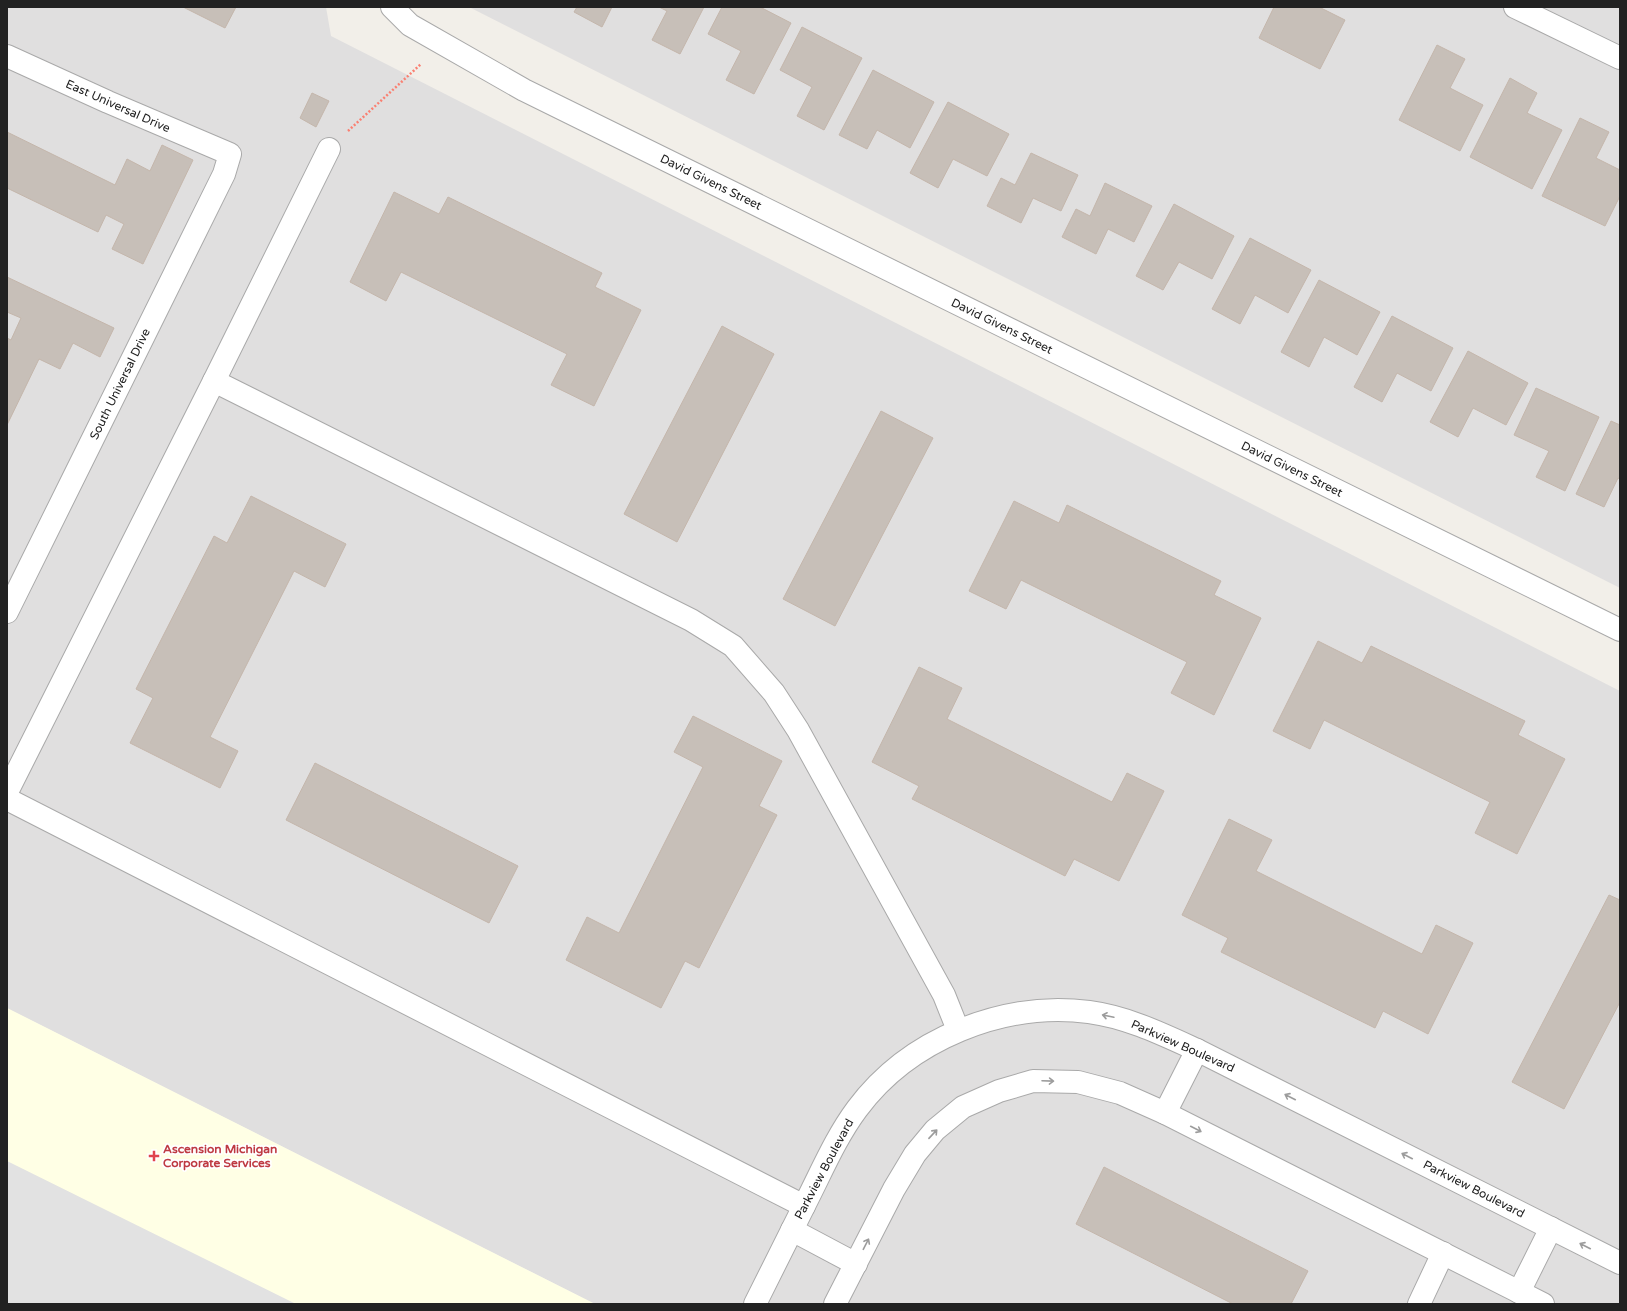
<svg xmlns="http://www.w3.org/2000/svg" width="1627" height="1311" viewBox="0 0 1627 1311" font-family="'Varela Round',sans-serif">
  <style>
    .residential { fill: #e0dfdf }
    .education { fill: #ffffe5 }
    .parking { fill: #e2e2e2 }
    .building { fill: #c7bfb8; stroke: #c4b6ab }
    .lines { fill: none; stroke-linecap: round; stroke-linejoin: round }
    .minor-casing { stroke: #a9a9a9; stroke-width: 24 }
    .path { stroke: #fa8072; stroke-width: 2.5; stroke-dasharray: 2 2; stroke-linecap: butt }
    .minor { stroke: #fff; stroke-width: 22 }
    .oneway { stroke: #9c9c9c }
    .health-dot { fill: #e0444e; stroke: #fff; stroke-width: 1.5 }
    .labels { text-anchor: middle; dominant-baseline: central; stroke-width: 3.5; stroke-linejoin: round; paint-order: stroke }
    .street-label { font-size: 12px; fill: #222; stroke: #fff }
    .health-label { font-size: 12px; font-weight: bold; fill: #be3a42; stroke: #fff; text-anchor: start }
  </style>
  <rect width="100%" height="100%" fill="#f2efe9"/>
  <g class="residential">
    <polygon points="7,7 326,7 331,36 1620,691 1620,1304 595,1304 7,1008"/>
    <polygon points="469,7 1620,7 1620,588"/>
  </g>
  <polygon class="education" points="7,1008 595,1304 7,1304"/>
  <polygon class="parking" points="7,1161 296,1304 7,1304"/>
  <g class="building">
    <polygon points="183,7 236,7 225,28"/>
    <polygon points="577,7 612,7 602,27 574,12"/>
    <polygon points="659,7 704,7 680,54 652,40 667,11"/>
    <polygon points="722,7 760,7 791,23 754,94 726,80 741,51 708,34"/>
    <polygon points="1274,7 1319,7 1345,20 1320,69 1259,38"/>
    <polygon points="802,27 862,58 824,130 797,116 812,87 780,70"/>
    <polygon points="1437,45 1465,59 1450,88 1483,105 1460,151 1399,120"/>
    <polygon points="873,70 934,102 910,148 877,130 867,149 839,135"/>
    <polygon points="1510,78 1537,93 1527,113 1562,130 1532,189 1470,157"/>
    <polygon points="312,93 329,101 316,127 300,118"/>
    <polygon points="948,102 1009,134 987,176 953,159 938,188 910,173"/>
    <polygon points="1580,118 1609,132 1596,158 1620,170 1620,196 1605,226 1542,196"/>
    <polygon points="7,132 115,185 127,159 150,171 162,145 193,160 143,264 112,249 124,224 106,215 98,232 7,188"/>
    <polygon points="1031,153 1078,175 1061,211 1033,198 1021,223 987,206 1001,178 1015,185"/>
    <polygon points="1105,183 1152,206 1134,242 1108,229 1096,254 1062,237 1076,209 1090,216"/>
    <polygon points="394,192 439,214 448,197 602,273 595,287 641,310 594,406 551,385 567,354 401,272 386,301 350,282"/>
    <polygon points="1174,204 1234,236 1212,279 1179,262 1163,290 1136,276"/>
    <polygon points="1250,238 1311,270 1288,313 1255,295 1240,324 1212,309"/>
    <polygon points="7,277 114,328 100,357 73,343 60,369 39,359 7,425 7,338 11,340 21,318 7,312"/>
    <polygon points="1319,280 1380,312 1357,355 1324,337 1309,367 1281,352"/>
    <polygon points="1392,316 1453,348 1431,391 1397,373 1382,402 1354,387"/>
    <polygon points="722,326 774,354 677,542 624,514"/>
    <polygon points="1468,351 1528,383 1506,425 1473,408 1458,437 1430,422"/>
    <polygon points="1536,388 1599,417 1565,491 1536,477 1549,451 1514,435"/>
    <polygon points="881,411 933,438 835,626 783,599"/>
    <polygon points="1611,421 1620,425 1620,479 1618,478 1604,507 1576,494"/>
    <polygon points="251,496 346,544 325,587 294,571 210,737 238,751 220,788 130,743 153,698 136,689 214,536 227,543"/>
    <polygon points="1014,501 1059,523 1067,505 1221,581 1214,595 1261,618 1214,715 1171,693 1187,662 1021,580 1006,609 969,591"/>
    <polygon points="1318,641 1362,663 1371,646 1525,721 1518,735 1565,759 1517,854 1475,833 1490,802 1324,720 1310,749 1273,731"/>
    <polygon points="919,667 962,688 947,719 1112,802 1127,773 1164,791 1119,881 1074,859 1065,876 912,799 919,786 872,762"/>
    <polygon points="693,716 782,761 759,806 777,815 699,968 685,961 661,1008 566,960 587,917 619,933 703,767 674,752"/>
    <polygon points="315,763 518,866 489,923 286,820"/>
    <polygon points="1229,819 1272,840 1256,871 1422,954 1436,925 1473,943 1428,1034 1383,1011 1375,1028 1221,952 1228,938 1182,915"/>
    <polygon points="1609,895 1620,900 1620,1002 1564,1109 1512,1082"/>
    <polygon points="1104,1167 1308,1271 1291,1304 1233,1304 1076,1224"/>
  </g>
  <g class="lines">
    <defs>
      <g id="minor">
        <polyline points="392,7 410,25 524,90 1620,630"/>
        <polyline points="1515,7 1620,58"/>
        <polyline points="7,56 108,102 230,154 224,174 7,612"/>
        <polyline points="214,381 691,620 733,646 774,693 798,730 944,995 958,1030"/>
        <polyline points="7,792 214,381 329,149"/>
        <polyline points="7,799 804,1206"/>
        <polyline points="1165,1113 1197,1050"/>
        <polyline points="792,1230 856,1264"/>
        <polyline points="1519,1292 1551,1228"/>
        <path d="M755,1304C773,1268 791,1232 809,1196C824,1166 837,1136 857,1109C909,1039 1003,1001 1089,1012C1127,1017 1162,1034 1197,1050L1620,1263"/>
        <polyline points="835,1304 894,1189 915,1154 935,1130 963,1107 999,1091 1033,1081 1078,1082 1120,1093 1165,1113 1543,1304"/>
        <polyline points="1419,1304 1443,1253"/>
      </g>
    </defs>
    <use href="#minor" class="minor-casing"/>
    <polyline class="path" points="348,131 421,64"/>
    <use href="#minor" class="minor"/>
  </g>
  <defs><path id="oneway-shaft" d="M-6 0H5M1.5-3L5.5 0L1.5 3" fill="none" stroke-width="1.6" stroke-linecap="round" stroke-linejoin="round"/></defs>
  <g class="oneway">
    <use href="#oneway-shaft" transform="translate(1108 1016) rotate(-168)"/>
    <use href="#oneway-shaft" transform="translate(1048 1081) rotate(2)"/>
    <use href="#oneway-shaft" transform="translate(1290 1097) rotate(-153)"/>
    <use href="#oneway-shaft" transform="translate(1196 1129) rotate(27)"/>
    <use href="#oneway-shaft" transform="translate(933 1134) rotate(-47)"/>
    <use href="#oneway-shaft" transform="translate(1407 1156) rotate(-153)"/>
    <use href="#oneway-shaft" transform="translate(866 1244) rotate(-63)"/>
    <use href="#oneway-shaft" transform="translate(1585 1246) rotate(-153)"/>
  </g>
  <path class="health-dot" d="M152 1150h4v4h4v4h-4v4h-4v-4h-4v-4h4z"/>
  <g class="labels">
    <g class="street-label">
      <text transform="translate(118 106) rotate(24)">East Universal Drive</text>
      <text transform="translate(711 182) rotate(26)">David Givens Street</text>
      <text transform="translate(1002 326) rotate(26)">David Givens Street</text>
      <text transform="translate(120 384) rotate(-64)">South Universal Drive</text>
      <text transform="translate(1292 469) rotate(26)">David Givens Street</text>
      <text transform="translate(1183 1046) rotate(24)">Parkview Boulevard</text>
      <text transform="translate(824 1169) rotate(-62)">Parkview Boulevard</text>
      <text transform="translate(1474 1189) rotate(27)">Parkview Boulevard</text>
    </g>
    <g class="health-label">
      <text x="163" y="1149">Ascension Michigan<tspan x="163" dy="14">Corporate Services</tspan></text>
    </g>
  </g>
  <rect width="1627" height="1311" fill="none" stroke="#222222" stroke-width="16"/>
</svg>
